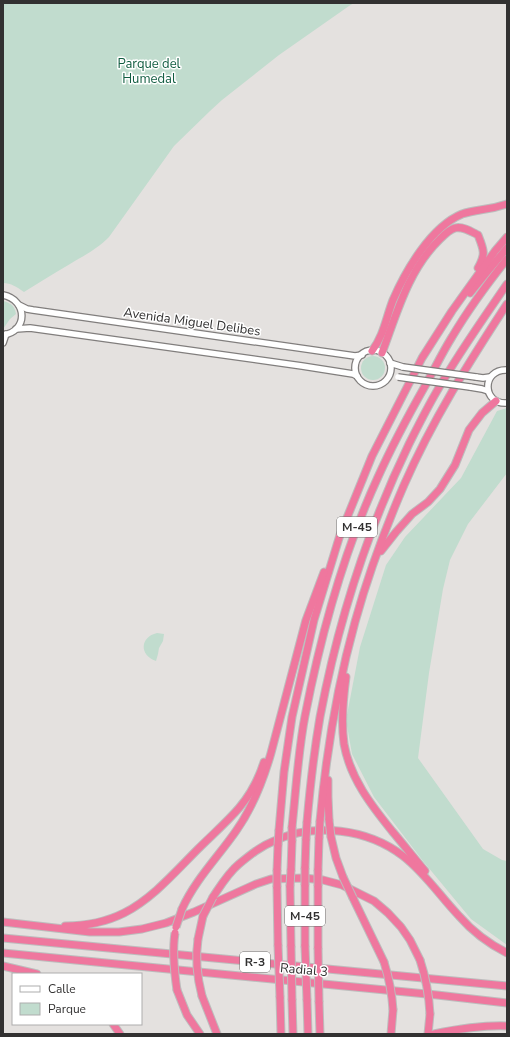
<svg xmlns="http://www.w3.org/2000/svg" width="510" height="1037" viewBox="0 0 510 1037" font-family="'Nunito Sans',sans-serif">
  <style>
    .green { fill: #c1dcce }
    .lines { fill: none; stroke-linecap: round; stroke-linejoin: round }
    .secondary-casing { stroke: #817e7d; stroke-width: 8 }
    .motorway-casing { stroke: #bdbdbd; stroke-width: 9 }
    .secondary { stroke: #fff; stroke-width: 5.5 }
    .motorway { stroke: #ef779e; stroke-width: 7 }
    .secondary-bridge-casing { stroke: #817e7d; stroke-width: 8; stroke-linecap: butt }
    .motorway-bridge-casing { stroke: #bdbdbd; stroke-width: 9; stroke-linecap: butt }
    .secondary-bridge { stroke: #fff; stroke-width: 5.5 }
    .motorway-bridge { stroke: #ef779e; stroke-width: 7 }
    .labels { text-anchor: middle; dominant-baseline: central; stroke-width: 3; stroke-linejoin: round; paint-order: stroke }
    .shield { fill: #fff; stroke: #706f6f; stroke-width: 1 }
    .shield-label { font-size: 12px; font-weight: bold; fill: #323131 }
    .park-label { font-size: 13px; fill: #115d41; stroke: #fff }
    .street-label { font-size: 13px; fill: #323131; stroke: #fff }
  </style>
  <rect width="100%" height="100%" fill="#e4e1df"/>
  <g class="green">
    <path d="M3,3H354L349,6L279,55L222,100L210,111L174,146L109,237C97,249 85,255 70,264C54,273 39,283 24,292C17,287 11,283 3,283Z"/>
    <path d="M3,301C11,303 15,306 16,314L10,319L3,329Z"/>
    <circle cx="373" cy="368" r="12"/>
    <polygon points="507,408 507,473 468,524 450,560 443,589 429,673 418,758 483,849 502,860 507,861 507,945 471,919 423,861 374,797 352,754 346,720 360,647 386,565 405,537 461,478 497,411"/>
    <path d="M157,633L164,634L163,641L159,648L158,654L156,661C139,655 140,637 157,633Z"/>
  </g>
  <g class="lines">
    <defs>
      <g id="secondary">
        <path d="M3,295C28,300 28,332 3,335"/>
        <polyline points="19,305 27,309 33,310 355,356 362,355"/>
        <polyline points="16,329 30,328 302,366 353,374 357,376"/>
        <polyline points="3,343 6,334"/>
        <circle cx="373" cy="368" r="18"/>
        <polyline points="390,363 403,367"/>
        <path d="M507,370C481,369 482,405 507,403"/>
        <polyline points="476,377 483,378 490,377"/>
        <polyline points="470,387 482,389 488,391"/>
      </g>
      <g id="motorway">
        <polyline points="470,293 487,272 507,248"/>
        <path d="M372,351C384,335 386,318 393,300C406,270 431,227 462,214C468,212 474,211 480,210C489,209 498,207 507,204"/>
        <path d="M382,353C397,313 408,270 440,239C444,235 450,229 455,228C463,226 472,232 478,235C484,250 486,254 478,268"/>
        <polyline points="381,551 396,532 412,514 428,502 440,489 455,465 469,430 482,413 496,401"/>
        <path d="M346,677C343,699 341,722 344,744C350,778 371,805 392,831C403,844 414,858 425,871"/>
        <polyline points="328,780 328,797 329,820"/>
        <path d="M320,821C326,754 337,687 355,622C368,575 385,529 404,485C432,421 469,362 507,304"/>
        <path d="M307,822C310,787 314,752 320,717C338,622 367,531 409,444C418,426 427,408 437,391C458,354 483,319 507,284"/>
        <path d="M292,827C296,790 298,752 305,716C321,634 343,553 378,477C392,446 408,416 425,386C434,370 442,353 452,337C468,310 487,284 507,259"/>
        <polyline points="279,830 284,772 292,717 314,620 340,535 372,456 422,358 452,311 495,251 507,237"/>
        <polyline points="331,837 336,858 343,877"/>
        <polyline points="305,868 306,839"/>
        <polyline points="277,870 278,845"/>
        <polyline points="291,870 292,841"/>
        <polyline points="318,870 319,838"/>
        <polyline points="305,885 305,946"/>
        <polyline points="290,886 291,946"/>
        <polyline points="277,887 278,945"/>
        <path d="M213,897C221,885 228,873 239,864C250,855 261,846 274,841C315,822 368,829 403,856C425,873 440,896 459,916C472,931 489,944 507,953"/>
        <polyline points="353,898 384,962"/>
        <path d="M182,909C195,880 218,857 236,831C253,807 263,781 271,753L306,620L324,572"/>
        <polyline points="3,922 90,932 119,932 142,929 166,923 194,912 256,884 271,879 304,878 323,880 342,885 374,901 388,913 401,927 410,940 420,960"/>
        <path d="M65,926C85,926 106,922 124,913C153,898 175,872 198,849C212,835 227,822 239,808C250,795 259,778 264,762"/>
        <polyline points="3,938 507,986"/>
        <polyline points="198,939 203,916"/>
        <polyline points="318,948 318,886"/>
        <polyline points="3,953 437,995 507,1003"/>
        <polyline points="3,966 37,974"/>
        <polyline points="177,990 187,1015 200,1034"/>
        <polyline points="202,996 217,1034"/>
        <polyline points="280,997 281,1034"/>
        <polyline points="292,1000 293,1034"/>
        <polyline points="307,1000 308,1034"/>
        <polyline points="319,1002 320,1034"/>
        <polyline points="113,1024 120,1034"/>
        <polyline points="391,1034 393,1010"/>
        <polyline points="428,1034 430,1014"/>
        <path d="M434,1034C458,1029 482,1025 507,1026"/>
      </g>
    </defs>
    <use href="#secondary" class="secondary-casing"/>
    <use href="#motorway" class="motorway-casing"/>
    <use href="#secondary" class="secondary"/>
    <use href="#motorway" class="motorway"/>
    <defs>
      <g id="secondary-bridge">
        <polyline points="403,367 476,377"/>
        <polyline points="398,377 470,387"/>
      </g>
      <g id="motorway-bridge">
        <polyline points="329,820 331,837"/>
        <polyline points="319,838 320,821"/>
        <polyline points="306,839 307,822"/>
        <polyline points="292,841 292,827"/>
        <polyline points="278,845 279,830"/>
        <polyline points="343,877 353,898"/>
        <polyline points="305,885 305,868"/>
        <polyline points="290,886 291,870"/>
        <polyline points="318,886 318,870"/>
        <polyline points="277,887 277,870"/>
        <polyline points="203,916 213,897"/>
        <polyline points="176,927 182,909"/>
        <path d="M175,933C172,952 174,970 177,990"/>
        <path d="M198,939C195,959 197,977 202,996"/>
        <polyline points="278,945 280,997"/>
        <polyline points="291,946 292,1000"/>
        <polyline points="305,946 307,1000"/>
        <polyline points="318,948 319,1002"/>
        <path d="M420,960C426,978 429,995 430,1014"/>
        <path d="M384,962C389,978 392,993 393,1010"/>
      </g>
    </defs>
    <use href="#secondary-bridge" class="secondary-bridge-casing"/>
    <use href="#motorway-bridge" class="motorway-bridge-casing"/>
    <use href="#secondary-bridge" class="secondary-bridge"/>
    <use href="#motorway-bridge" class="motorway-bridge"/>
  </g>
  <g class="labels">
    <g class="shield">
      <rect x="337" y="517" width="40" height="20" rx="3"/>
      <rect x="285" y="906" width="40" height="20" rx="3"/>
      <rect x="240" y="952" width="30" height="20" rx="3"/>
    </g>
    <g class="shield-label">
      <text x="357" y="527">M-45</text>
      <text x="305" y="916">M-45</text>
      <text x="255" y="962">R-3</text>
    </g>
    <g class="park-label">
      <text x="149" y="64">Parque del<tspan x="149" dy="15">Humedal</tspan></text>
    </g>
    <g class="street-label">
      <text transform="translate(192 322) rotate(8)">Avenida Miguel Delibes</text>
      <text transform="translate(304 970) rotate(5)">Radial 3</text>
    </g>
  </g>
  <rect width="510" height="1037" fill="none" stroke="#323131" stroke-width="8"/>
  <rect x="12" y="973" width="130" height="52" fill="#ffffff" stroke="#adadad"/>
  <rect x="20" y="986" width="20" height="6" fill="#ffffff" stroke="#adadad"/>
  <text x="48" y="993" font-size="12" fill="#323131">Calle</text>
  <rect x="20" y="1003" width="20" height="12" fill="#c1dcce" stroke="#adadad"/>
  <text x="48" y="1013" font-size="12" fill="#323131">Parque</text>
</svg>
